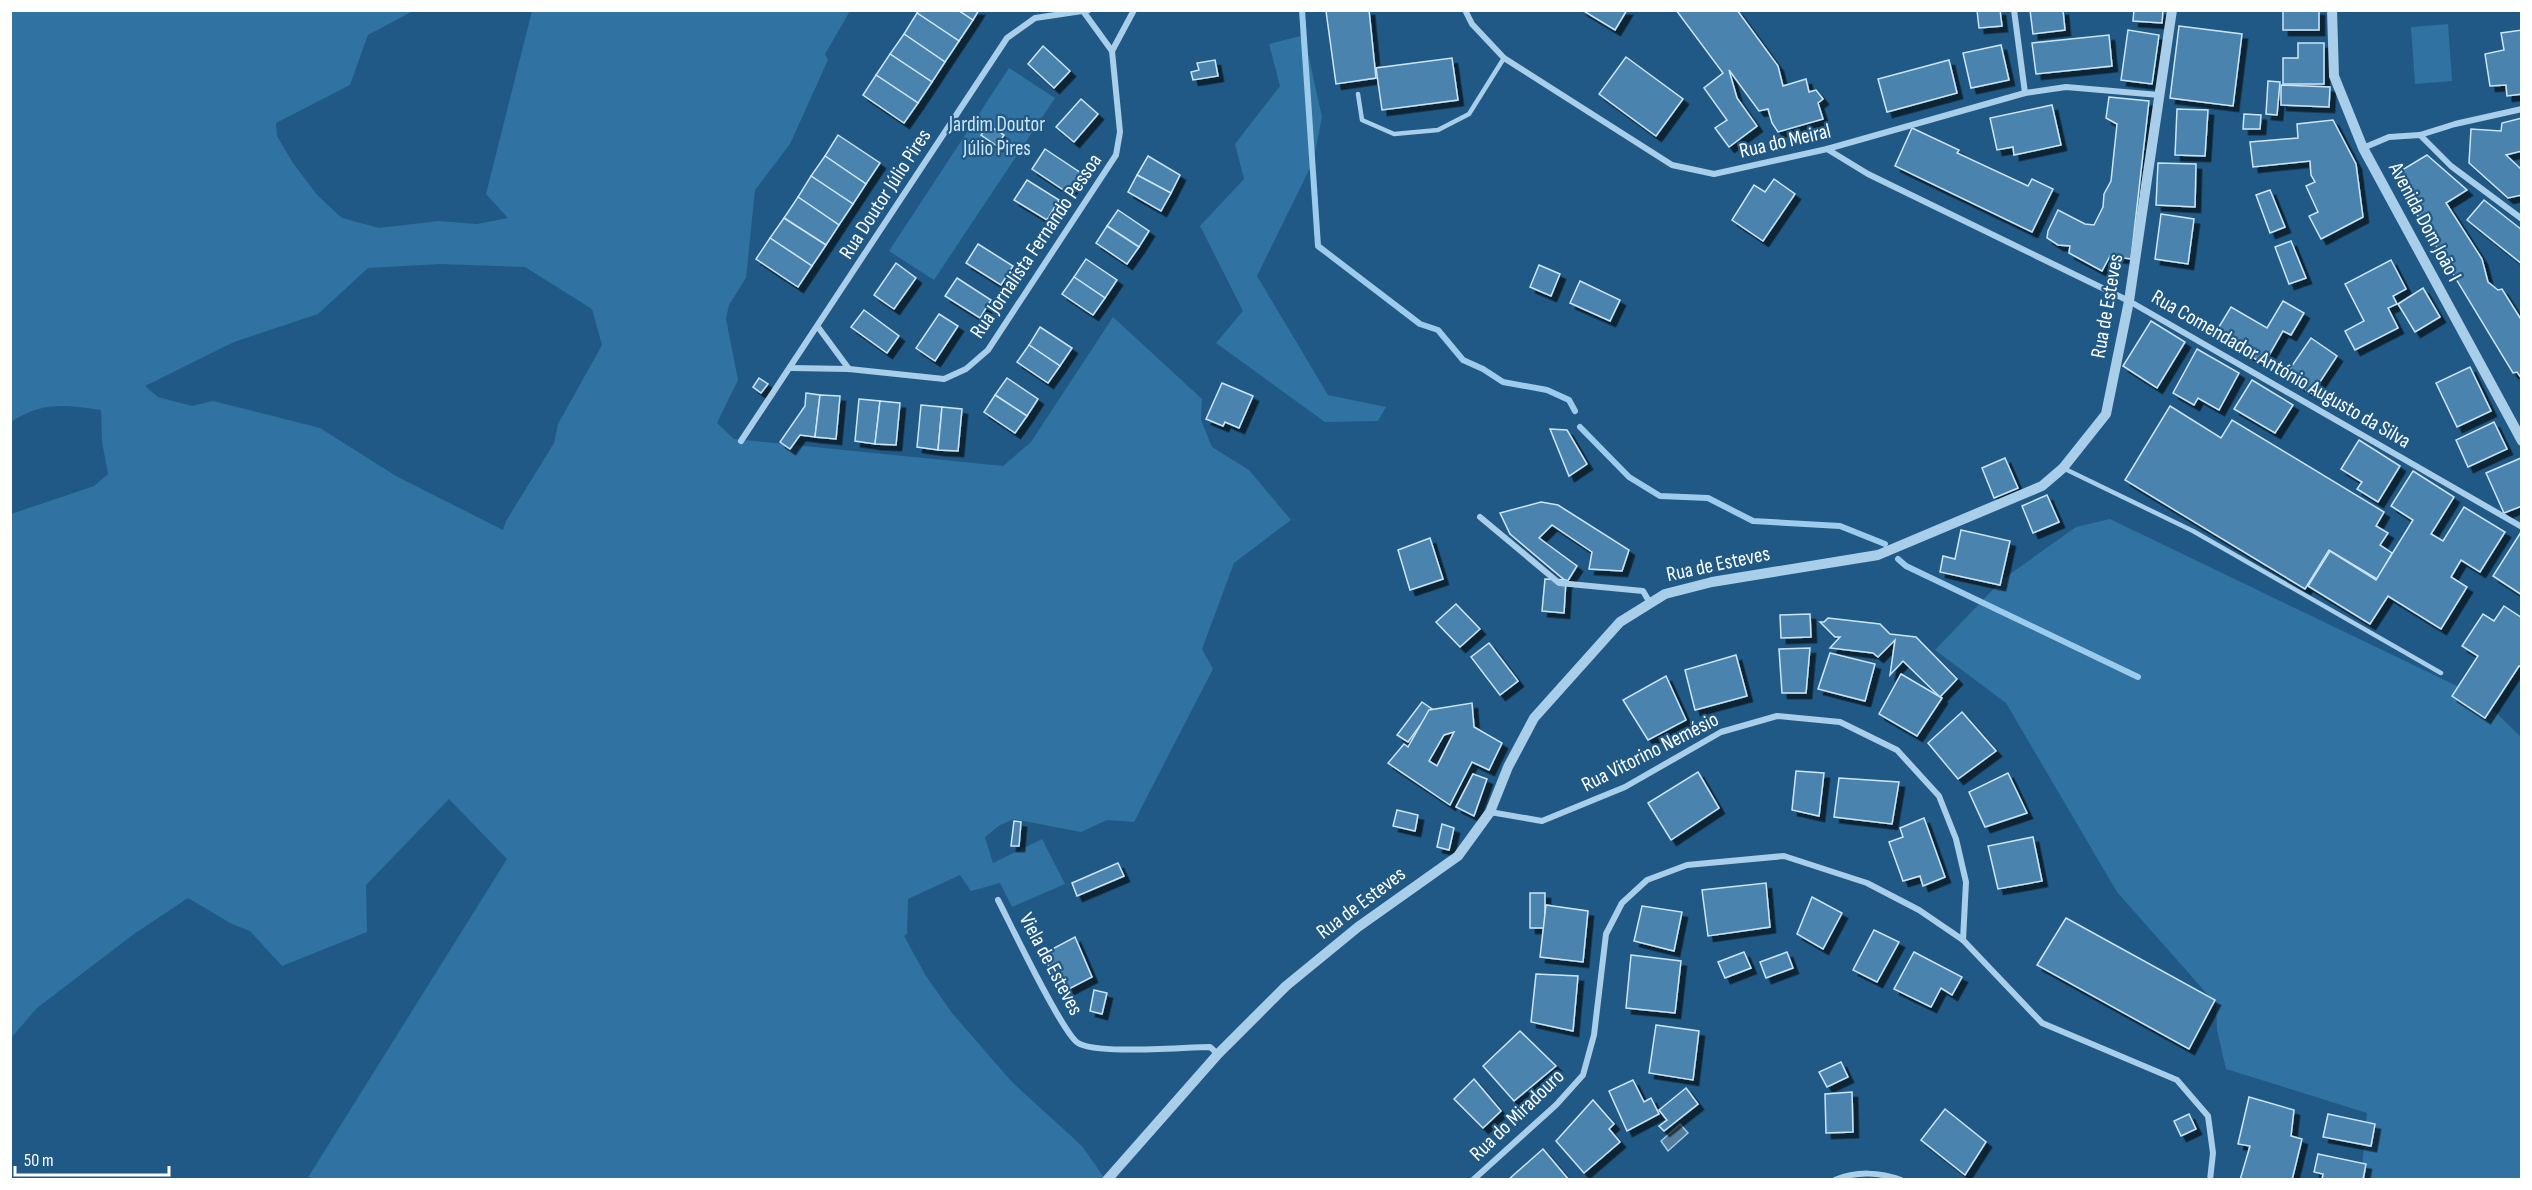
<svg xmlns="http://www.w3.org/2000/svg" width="2532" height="1190" viewBox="0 0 2532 1190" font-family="'Sofia Sans Condensed',sans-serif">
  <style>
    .green { fill: #3072a1; fill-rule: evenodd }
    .water { fill: #537d9b; stroke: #9ccbeb; stroke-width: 1.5 }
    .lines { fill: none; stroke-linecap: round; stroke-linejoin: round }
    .stream { stroke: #9ccbeb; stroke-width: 6 }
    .building { fill: #4883ae; stroke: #cce5f7; stroke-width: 1.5; fill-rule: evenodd; filter: url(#shadow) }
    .service { stroke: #a8ceea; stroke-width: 4.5 }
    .minor { stroke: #a8ceea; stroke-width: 6 }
    .tertiary { stroke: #a8ceea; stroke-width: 10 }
    .labels { text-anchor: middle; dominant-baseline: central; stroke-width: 4.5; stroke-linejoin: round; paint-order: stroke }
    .park-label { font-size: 21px; fill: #cce5f7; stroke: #205985 }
    .street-label { font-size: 21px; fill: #fff; stroke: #205985 }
  </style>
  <defs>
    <filter id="shadow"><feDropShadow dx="5.5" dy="5.5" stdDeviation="0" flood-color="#0009"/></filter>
  </defs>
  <rect width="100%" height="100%" fill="#205985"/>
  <g class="green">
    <path d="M11,11H413L368,35L350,85L276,123L277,136L293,163L317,195L342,218L379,228L438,221L477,224L508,218L486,194L532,11H850L825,54L828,60L790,144L755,190L746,278L729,305L726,319L738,380L717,423L734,439L1003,466L1031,442L1113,317L1202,399L1201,420L1212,447L1249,470L1291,520L1234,563L1202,649L1213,669L1134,822L1107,820L1081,832L1014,819L1000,825L985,837L993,863L1042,839L1065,884L1012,907L1000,883L971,891L960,875L908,899L907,934L904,936L926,976L952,1013L1012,1082L1082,1146L1105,1179H307L507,859L449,799L366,885L367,932L282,966L250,931L232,924L188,898L134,934L37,1008L11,1038V514L94,486L108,474L102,442L101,410C65,405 43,401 11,422ZM440,264L525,267L592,309L602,345L558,424L554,443L506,521L503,530L396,476L320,428L213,401L192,406L158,397L145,386L234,342L318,314L368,268Z"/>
    <polygon points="2448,24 2452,81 2415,84 2411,27"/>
    <polygon points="1304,35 1322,117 1313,162 1257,276 1328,395 1386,407 1378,421 1325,422 1216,343 1243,311 1200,226 1244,179 1235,144 1280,86 1269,44"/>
    <polygon points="1009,68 1055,98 934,280 889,251"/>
    <polygon points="2110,519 2480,697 2521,737 2521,1179 2361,1179 2367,1113 2226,1069 2217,1030 2216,1004 2117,892 2006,703 1935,650 2003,579 2076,527"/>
  </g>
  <polygon class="water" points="1680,1124 1688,1133 1668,1151 1661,1141"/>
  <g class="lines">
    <g class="stream">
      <polyline points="1302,10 1318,246 1420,324 1438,330 1463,360 1483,369 1503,382 1547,390 1569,400 1575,411"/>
      <polyline points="1580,427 1629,477 1660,496 1708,498 1753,521 1840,526 1885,544"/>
      <polyline points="1898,559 1906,566 2138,677"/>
    </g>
  </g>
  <g class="building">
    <polygon points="919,10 958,10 973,20 959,41 917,13"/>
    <polygon points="958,10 979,10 973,20"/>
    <polygon points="1369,10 1376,78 1336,84 1326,11"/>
    <polygon points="1582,10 1627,10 1615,30"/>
    <polygon points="1676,10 1737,10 1778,66 1783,86 1806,79 1809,92 1816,90 1823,99 1818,103 1823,119 1778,132 1772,123 1768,109 1759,111 1729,70 1737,98 1757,126 1729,147 1715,128 1727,120 1704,88 1723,73"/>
    <polygon points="1977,10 2000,10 2002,26 1979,28"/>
    <polygon points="2030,10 2063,10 2065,30 2033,34"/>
    <polygon points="2134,10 2163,10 2162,23 2133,21"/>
    <rect x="2283" y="10" width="36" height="20"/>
    <polygon points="917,13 959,41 945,62 904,34"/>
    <polygon points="2179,26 2242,34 2233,106 2170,98"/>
    <polygon points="2128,30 2159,35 2152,84 2121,80"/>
    <polygon points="2522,30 2522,94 2507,96 2506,85 2490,86 2485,54 2504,50 2501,33"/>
    <polygon points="904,34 945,62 932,82 890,54"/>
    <polygon points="2109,35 2112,66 2036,74 2032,43"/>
    <polygon points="2298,43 2324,43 2324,84 2283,84 2283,58 2298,58"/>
    <polygon points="2001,45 2009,80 1971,88 1963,53"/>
    <polygon points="1043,46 1070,71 1054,88 1028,64"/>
    <polygon points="890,54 932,82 918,103 876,75"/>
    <polygon points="1626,57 1683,99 1656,136 1599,94"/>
    <polygon points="1452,58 1458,100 1382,110 1376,68"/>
    <polygon points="1215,60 1218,76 1193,80 1191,72 1199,70 1197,63"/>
    <polygon points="1949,60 1957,93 1887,112 1878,79"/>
    <polygon points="876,75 918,103 904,123 863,95"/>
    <polygon points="2268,81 2280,82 2277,115 2266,114"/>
    <polygon points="2281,85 2330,87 2329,107 2281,105"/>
    <polygon points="2109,97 2149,101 2131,259 2110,256 2102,271 2069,253 2070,246 2058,245 2047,238 2048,231 2058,210 2085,224 2094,225 2103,207 2104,194 2111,181 2117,124 2106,118"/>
    <polygon points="1081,99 1098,114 1074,142 1056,127"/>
    <polygon points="2052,105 2061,145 2014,155 2013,147 1997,150 1990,118"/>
    <polygon points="2177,109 2208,110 2205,156 2175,155"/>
    <polygon points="2244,114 2261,115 2260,129 2243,129"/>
    <polygon points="2522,118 2522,151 2506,155 2522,170 2522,195 2508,198 2469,163 2471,129 2501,131 2502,123"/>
    <polygon points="2333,120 2356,164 2363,217 2321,239 2309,216 2318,212 2306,186 2315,182 2311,175 2310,161 2253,167 2250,142 2298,138 2297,124"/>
    <polygon points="988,125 1004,135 997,146 981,135"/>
    <polygon points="1912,128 1959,150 1957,153 2028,186 2032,179 2053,189 2032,232 1895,166"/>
    <polygon points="838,135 880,163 866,184 825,156"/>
    <polygon points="1045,149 1081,173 1068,193 1032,169"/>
    <polygon points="2427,155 2467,190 2446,203 2482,259 2488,282 2498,290 2502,289 2522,321 2522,379 2517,372 2513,373 2413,208 2402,170"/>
    <polygon points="825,156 866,184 853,204 811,176"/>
    <polygon points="1148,156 1180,175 1171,193 1137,175"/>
    <polygon points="2158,163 2196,164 2195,207 2156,205"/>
    <polygon points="1137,175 1171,193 1161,211 1128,192"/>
    <polygon points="811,176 853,204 839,225 798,197"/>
    <polygon points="1774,179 1795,194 1763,241 1732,220 1754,185 1765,192"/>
    <polygon points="1027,180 1059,200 1047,220 1014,200"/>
    <polygon points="2270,190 2285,227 2270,233 2256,195"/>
    <polygon points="798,197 839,225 826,245 784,218"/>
    <polygon points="2484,200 2522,230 2522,264 2467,220"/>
    <polygon points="1118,210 1149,231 1139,247 1107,226"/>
    <polygon points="2161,214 2194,219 2188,264 2155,259"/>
    <polygon points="784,218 826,245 812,266 770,238"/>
    <polygon points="1107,226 1139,247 1127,264 1096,243"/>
    <polygon points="770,238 812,266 798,287 756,259"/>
    <polygon points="2291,241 2306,278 2289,284 2275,247"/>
    <polygon points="978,244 1013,266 1001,285 966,263"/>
    <polygon points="1086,259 1117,280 1105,298 1074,277"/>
    <polygon points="2391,260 2406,289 2393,296 2397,304 2388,308 2398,328 2355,350 2345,331 2364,321 2345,284"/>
    <polygon points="896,263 916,278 894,309 874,295"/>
    <polygon points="1539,265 1560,274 1551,296 1530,287"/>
    <polygon points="1074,277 1105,298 1093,315 1062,294"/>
    <polygon points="957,278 991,300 980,318 945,296"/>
    <polygon points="1580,281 1620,300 1610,321 1570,303"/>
    <polygon points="2423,288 2440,317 2415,332 2398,304"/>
    <polygon points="2283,301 2304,313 2291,335 2283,331 2264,364 2214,335 2231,307 2267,328"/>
    <polygon points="864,310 899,336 887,353 851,327"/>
    <polygon points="939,314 958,326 935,361 916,348"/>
    <polygon points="2151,321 2185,342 2157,388 2123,366"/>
    <polygon points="1040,327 1072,348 1060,366 1029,345"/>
    <polygon points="2311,338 2337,356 2312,394 2285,376"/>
    <polygon points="1029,345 1060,366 1048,383 1017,362"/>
    <polygon points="2197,349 2239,373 2219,410 2198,398 2194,405 2173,393"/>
    <polygon points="2470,367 2491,411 2457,427 2436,383"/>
    <polygon points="759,378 768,384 761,393 753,387"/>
    <polygon points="1007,378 1038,399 1027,416 995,395"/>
    <polygon points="2252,380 2293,405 2275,433 2234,409"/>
    <polygon points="1222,383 1253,396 1239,428 1225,422 1223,426 1206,419"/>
    <polygon points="806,393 820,395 815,437 800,435 790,449 780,442 805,406"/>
    <polygon points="820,395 840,396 836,439 815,437"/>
    <polygon points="995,395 1027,416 1015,433 984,412"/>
    <polygon points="859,399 880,401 875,444 855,441"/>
    <polygon points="880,401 900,403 896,445 875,444"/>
    <polygon points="921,405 942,407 938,450 917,447"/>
    <polygon points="2170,406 2221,438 2232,420 2384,512 2376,526 2388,533 2380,545 2392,553 2377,579 2329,550 2305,589 2125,480"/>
    <polygon points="942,407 962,409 958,451 938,450"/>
    <polygon points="2494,422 2507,449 2468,467 2456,440"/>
    <polygon points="1550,429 1567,430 1587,464 1569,476"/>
    <polygon points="2359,440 2400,466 2378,502 2357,489 2362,482 2341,469"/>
    <polygon points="2005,458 2018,488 1994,498 1982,468"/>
    <polygon points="2521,458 2522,506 2504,513 2486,473"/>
    <polygon points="2413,471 2454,497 2431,534 2443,541 2464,507 2505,532 2480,572 2461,560 2451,577 2467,587 2441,629 2388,596 2370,624 2308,586 2330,551 2376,580 2413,520 2391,506"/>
    <polygon points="2047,495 2059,522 2033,533 2022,506"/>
    <polygon points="1541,502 1558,505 1629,550 1622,571 1589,569 1592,552 1552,525 1539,538 1577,566 1567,582 1510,534 1500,513"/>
    <polygon points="1961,530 2010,541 2000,585 1940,572 1943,556 1955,559"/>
    <polygon points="2521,532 2522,532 2522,595 2493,576"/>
    <polygon points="1430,538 1443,579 1410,590 1398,550"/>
    <polygon points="1545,579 1566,580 1564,613 1542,611"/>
    <polygon points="1456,604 1480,629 1460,647 1436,622"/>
    <polygon points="2504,606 2522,618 2522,667 2519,666 2485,718 2452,696 2478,656 2462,646 2483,614 2494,621"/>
    <polygon points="1810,614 1811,637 1781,638 1780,615"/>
    <polygon points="1828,618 1880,624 1890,634 1916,637 1957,679 1940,697 1903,661 1890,675 1895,640 1878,657 1873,653 1830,648 1840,637 1835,637 1820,622 1824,622"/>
    <polygon points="1489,643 1518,681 1500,695 1471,657"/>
    <polygon points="1810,648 1806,693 1782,693 1779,649"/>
    <polygon points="1830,653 1875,664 1865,701 1818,689"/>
    <polygon points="1736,655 1747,696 1695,710 1685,670"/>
    <polygon points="1901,674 1942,698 1917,736 1879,714"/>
    <polygon points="1666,676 1686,720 1648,740 1623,700"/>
    <polygon points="1422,702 1432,709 1408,742 1397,735"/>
    <path d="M1472,703L1474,727L1502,743L1489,770L1472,762L1450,805L1388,763L1404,744L1408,747L1429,710ZM1454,732L1437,766L1429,761L1444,735Z"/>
    <polygon points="1962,712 1996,751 1958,779 1928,743"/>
    <polygon points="1796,771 1824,773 1819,816 1792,810"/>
    <polygon points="1698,772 1719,808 1671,840 1648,803"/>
    <polygon points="2008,773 2027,813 1985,827 1969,792"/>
    <polygon points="1473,774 1487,779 1474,816 1456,807"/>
    <polygon points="1839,778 1899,782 1892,824 1834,817"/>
    <polygon points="1397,810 1418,815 1415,831 1393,826"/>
    <polygon points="1924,818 1945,877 1923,886 1920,876 1903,881 1889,842 1903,837 1900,828"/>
    <polygon points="1014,821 1021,822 1019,846 1011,846"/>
    <polygon points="1442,824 1454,828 1449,850 1437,847"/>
    <polygon points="2033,837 2042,881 1998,889 1988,846"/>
    <polygon points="1118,863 1124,876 1077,896 1072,883"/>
    <polygon points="1766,883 1770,927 1708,936 1702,890"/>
    <rect x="1530" y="893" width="15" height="35"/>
    <polygon points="1812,897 1842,913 1823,949 1797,934"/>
    <polygon points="1546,905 1588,911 1583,962 1540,957"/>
    <polygon points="1642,906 1682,912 1674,951 1634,941"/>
    <polygon points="2066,918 2215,1000 2189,1049 2037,965"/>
    <polygon points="1874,930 1899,942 1877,982 1853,970"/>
    <polygon points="1075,937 1092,977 1061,993 1043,954"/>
    <polygon points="1744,952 1751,968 1725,978 1718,962"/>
    <polygon points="1787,952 1793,968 1766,978 1760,962"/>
    <polygon points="1914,952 1962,977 1952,995 1941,988 1931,1007 1894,989"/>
    <polygon points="1631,955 1681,961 1675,1013 1626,1008"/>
    <polygon points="1536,974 1578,976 1573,1031 1531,1022"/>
    <polygon points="1094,990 1107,993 1102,1014 1090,1011"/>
    <polygon points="1656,1025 1699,1031 1693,1080 1649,1073"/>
    <polygon points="1520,1031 1556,1066 1514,1101 1483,1066"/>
    <polygon points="1841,1062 1848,1077 1827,1087 1819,1072"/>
    <polygon points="1474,1079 1501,1111 1483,1128 1454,1099"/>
    <polygon points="1633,1080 1644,1102 1651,1098 1659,1114 1627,1131 1609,1091"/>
    <polygon points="1686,1088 1698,1104 1664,1131 1659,1126 1667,1120 1659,1110"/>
    <polygon points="1852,1092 1853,1132 1826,1133 1825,1094"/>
    <polygon points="2249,1097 2294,1110 2291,1136 2302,1139 2292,1180 2240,1180 2250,1146 2238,1144"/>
    <polygon points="1593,1100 1614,1124 1609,1129 1620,1142 1584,1173 1556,1141"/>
    <polygon points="1945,1109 1986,1142 1965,1175 1921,1140"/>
    <polygon points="2189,1114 2196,1129 2181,1136 2174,1121"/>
    <polygon points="2328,1114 2375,1124 2371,1146 2323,1137"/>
    <polygon points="1543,1149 1569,1180 1508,1180"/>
    <polygon points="2318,1154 2366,1164 2363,1180 2322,1180 2323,1174 2314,1172"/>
  </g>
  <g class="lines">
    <g class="service">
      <polyline points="1358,94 1362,120 1394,134 1438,130 1469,114 1504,58"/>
      <polyline points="2063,468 2193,531 2441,673"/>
    </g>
    <g class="minor">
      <polyline points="1465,10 1472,24 1504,58 1672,165 1714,174 1827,149 2025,93 2066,87 2159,95"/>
      <polyline points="2014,10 2025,93"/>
      <polyline points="1112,51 1134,10"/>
      <polyline points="2420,135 2451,166 2522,219"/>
      <polyline points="2363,148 2389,137 2420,135 2455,124 2522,109"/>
      <polyline points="1827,149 1868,174 2129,301 2522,527"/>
      <polyline points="818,327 849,369"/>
      <polyline points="791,368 849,369 944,379 966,369 988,350 1116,155 1120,132 1112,51 1083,11"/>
      <polyline points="741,441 1007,38 1035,18 1089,10"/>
      <polyline points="1480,517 1559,583 1643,591 1650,603"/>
      <polyline points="1490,812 1542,821 1625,787 1721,732 1777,716 1840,722 1897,750 1939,796 1956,839 1966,882 1963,940"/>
      <path d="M998,900C1010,923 1062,1033 1078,1043C1097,1055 1184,1047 1210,1047L1218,1054"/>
      <polyline points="1473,1180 1556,1105 1583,1075 1594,1035 1606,934 1622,903 1647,880 1687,865 1784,856 1867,883 1919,910 1963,940 2042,1023 2177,1080 2208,1116 2213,1153 2210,1180"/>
      <path d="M1835,1180C1856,1171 1880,1172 1901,1180"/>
    </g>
    <g class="tertiary">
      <polyline points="2332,10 2334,76 2363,148 2522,441"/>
      <polyline points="1107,1180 1218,1054 1286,986 1358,927 1458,856 1490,812 1508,767 1534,718 1620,622 1665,594 1712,582 1878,555 2042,486 2063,468 2106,414 2129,301 2172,10"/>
    </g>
  </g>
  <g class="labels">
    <g class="park-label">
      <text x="997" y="124">Jardim Doutor<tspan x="997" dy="24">Júlio Pires</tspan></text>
    </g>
    <g class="street-label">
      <text transform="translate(1785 141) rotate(-13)">Rua do Meiral</text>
      <text transform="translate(885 194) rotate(-57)">Rua Doutor Júlio Pires</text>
      <text transform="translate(2425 222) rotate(62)">Avenida Dom João I</text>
      <text transform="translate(1036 246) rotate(-56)">Rua Jornalista Fernando Pessoa</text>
      <text transform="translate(2107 306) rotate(-80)">Rua de Esteves</text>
      <text transform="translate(2281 369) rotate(30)">Rua Comendador António Augusto da Silva</text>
      <text transform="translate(1718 564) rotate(-12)">Rua de Esteves</text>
      <text transform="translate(1650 752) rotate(-27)">Rua Vitorino Nemésio</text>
      <text transform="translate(1361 903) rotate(-37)">Rua de Esteves</text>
      <text transform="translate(1051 964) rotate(62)">Viela de Esteves</text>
      <text transform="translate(1517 1115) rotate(-44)">Rua do Miradouro</text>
    </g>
  </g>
  <rect width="2532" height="1190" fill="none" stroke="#ffffff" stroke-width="24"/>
  <path d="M15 1166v9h154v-9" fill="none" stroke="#ffffff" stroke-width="3"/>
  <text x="24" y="1166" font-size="18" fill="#ffffff" stroke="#205985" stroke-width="4.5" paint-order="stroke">50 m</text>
</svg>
